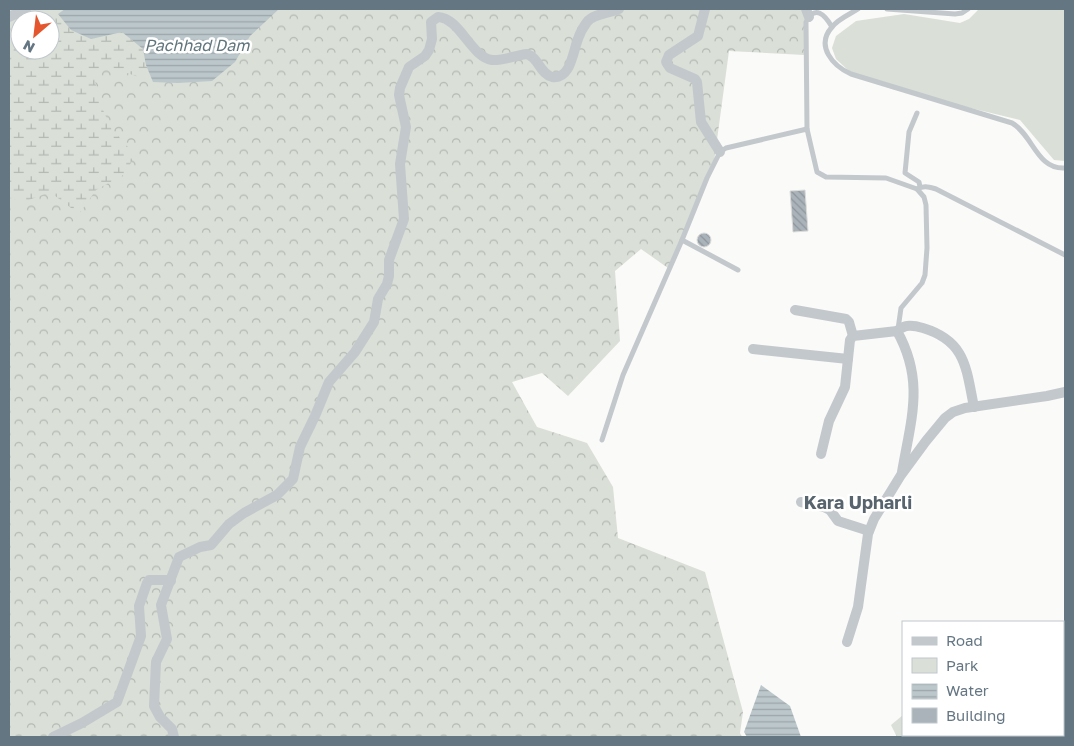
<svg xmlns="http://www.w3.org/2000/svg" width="1074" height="746" viewBox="0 0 1074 746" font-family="'Golos Text',sans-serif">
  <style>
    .green { fill: #dadfd7 }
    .forest { fill: url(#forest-crowns); fill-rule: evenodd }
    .wetland { fill: url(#wetland-marsh) }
    .water { fill: url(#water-rules) }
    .building { fill: url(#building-back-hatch); stroke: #dcdcda }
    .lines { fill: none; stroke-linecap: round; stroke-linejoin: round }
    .service { stroke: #c3c8cc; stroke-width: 5 }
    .minor { stroke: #c3c8cc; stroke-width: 10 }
    .labels { text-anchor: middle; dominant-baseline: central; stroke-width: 5; stroke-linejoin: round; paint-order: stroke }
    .water-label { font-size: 16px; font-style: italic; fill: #60757c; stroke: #fff }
    .quarter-label { font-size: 18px; font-weight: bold; fill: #57646e; stroke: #fff }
  </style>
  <defs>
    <pattern id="forest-crowns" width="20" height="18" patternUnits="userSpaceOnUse" patternTransform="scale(1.25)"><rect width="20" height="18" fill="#dadfd7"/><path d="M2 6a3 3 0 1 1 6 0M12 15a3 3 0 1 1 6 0" fill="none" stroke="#b4b9b4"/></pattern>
    <pattern id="wetland-marsh" width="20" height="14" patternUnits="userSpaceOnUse" patternTransform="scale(1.25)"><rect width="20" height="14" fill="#dadfd7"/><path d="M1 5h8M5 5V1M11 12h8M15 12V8" fill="none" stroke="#b4b9b4"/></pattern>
    <pattern id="water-rules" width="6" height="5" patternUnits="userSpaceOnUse" patternTransform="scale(1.25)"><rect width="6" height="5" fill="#bbc7cb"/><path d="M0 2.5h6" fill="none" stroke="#9ca6aa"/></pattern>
    <pattern id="building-back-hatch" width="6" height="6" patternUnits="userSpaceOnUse" patternTransform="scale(1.25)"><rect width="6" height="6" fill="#aab3b9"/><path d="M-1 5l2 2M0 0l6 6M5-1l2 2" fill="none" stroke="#8e969c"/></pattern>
  </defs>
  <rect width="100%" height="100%" fill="#fafaf8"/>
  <polygon class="green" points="979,9 1065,9 1065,161 1054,160 1020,120 892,89 849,71 836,59 832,48 836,36 856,21 904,14 960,23 969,19"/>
  <g class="forest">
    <path d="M9,9H806L804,55L729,51L714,162L668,268L641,249L615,271L620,341L568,396L542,373L512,382L537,427L587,443L613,487L618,538L705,572L743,712L740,733L742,737H9ZM20,20H50V50H20Z"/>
    <polygon points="1063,680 1065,680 1065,737 897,737 891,725 903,715 903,735 1063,735"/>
  </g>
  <polygon class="wetland" points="58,14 71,30 91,39 122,32 143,49 146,65 153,82 107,66 95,80 99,101 111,128 135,155 125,174 96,190 79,214 50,192 26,201 9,198 9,46 20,36 20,50 50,50 50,20 41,20"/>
  <g class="water">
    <polygon points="65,9 279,9 250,36 235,62 212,81 178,83 153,82 146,65 143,49 122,32 91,39 71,30 58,14"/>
    <polygon points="761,685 790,706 801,737 747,737 744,732"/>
  </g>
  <g class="building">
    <polygon points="805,190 808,231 793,232 790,191"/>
    <circle cx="704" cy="240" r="7"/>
  </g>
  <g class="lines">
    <g class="service">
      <path d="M858,9C850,14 838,19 832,27C815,46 833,66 851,74L1012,123C1033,135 1037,170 1065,168"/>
      <polyline points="887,9 955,14 962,13 968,9"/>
      <polyline points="917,113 909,132 905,173 919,182 920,187"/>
      <path d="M807,129L806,22C815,4 825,15 832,27"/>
      <polyline points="738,270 682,240 707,178 720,152 726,148 807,129 817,172 826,177 886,178 917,189"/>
      <path d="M898,329L901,308L922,283L925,275L927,248L926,205L924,197L917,189C924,185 929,187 936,189L1065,255"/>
      <polyline points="602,440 623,375 682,240"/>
    </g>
    <g class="minor">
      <polyline points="705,9 698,36 669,55 666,62 670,68 695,79 697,82 701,122 720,152"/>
      <polyline points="806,9 809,17"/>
      <polyline points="9,17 26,9"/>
      <polyline points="795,310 846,319 849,322 853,336"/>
      <path d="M897,331C925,381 911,419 902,472"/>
      <polyline points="753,349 848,359"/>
      <path d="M821,454L829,421L845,387L850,340L853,336L897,331C905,324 913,325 923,328C966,341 966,368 974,407"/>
      <polyline points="801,502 824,507 830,510 838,521 869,531"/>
      <polyline points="847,642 858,607 868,534 874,519 901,475 926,441 945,418 953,412 965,408 1047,396 1065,392"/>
      <polyline points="53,737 82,723 117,702 141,636 139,606 147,583 149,580 166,580 171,581"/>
      <path d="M174,737L172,729L160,717L154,706L156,662L167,639L161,605L179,557L200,547L211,545L229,524L244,513L277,495L293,479L300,447L315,416L329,382L355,352L374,322L378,299L387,284L389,276V260L404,219L400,164L406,127L399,95L400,88L409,67L425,56L429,50L432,39L431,22L438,17C460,18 471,57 492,60C503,61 516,55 527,54C539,58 540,74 552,77C571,80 573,51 578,39C580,33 584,26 587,22C593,14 610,13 619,9"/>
    </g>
  </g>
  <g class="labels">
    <g class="water-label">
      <text x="197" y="45">Pachhad Dam</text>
    </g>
    <g class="quarter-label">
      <text x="858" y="502">Kara Upharli</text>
    </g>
  </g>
  <rect width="1074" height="746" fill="none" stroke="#657683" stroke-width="20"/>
  <rect x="902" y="621" width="162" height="115" fill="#ffffff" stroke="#c1c8cd"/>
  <rect x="912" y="637" width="25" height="8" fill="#c3c8cc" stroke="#c1c8cd"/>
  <text x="946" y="646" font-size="15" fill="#657683">Road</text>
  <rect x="912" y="658" width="25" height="15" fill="#dadfd7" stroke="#c1c8cd"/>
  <text x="946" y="671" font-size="15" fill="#657683">Park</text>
  <rect x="912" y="684" width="25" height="15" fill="url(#water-rules)" stroke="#c1c8cd"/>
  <text x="946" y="696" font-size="15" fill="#657683">Water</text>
  <rect x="912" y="708" width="25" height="15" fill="#aab3b9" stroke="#c1c8cd"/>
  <text x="946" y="721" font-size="15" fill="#657683">Building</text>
  <g transform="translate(35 35) rotate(208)"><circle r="24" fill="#ffffff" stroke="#c1c8cd"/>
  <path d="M0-4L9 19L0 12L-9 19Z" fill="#e4572e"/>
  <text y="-8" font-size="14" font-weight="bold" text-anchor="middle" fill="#657683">N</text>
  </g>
</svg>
